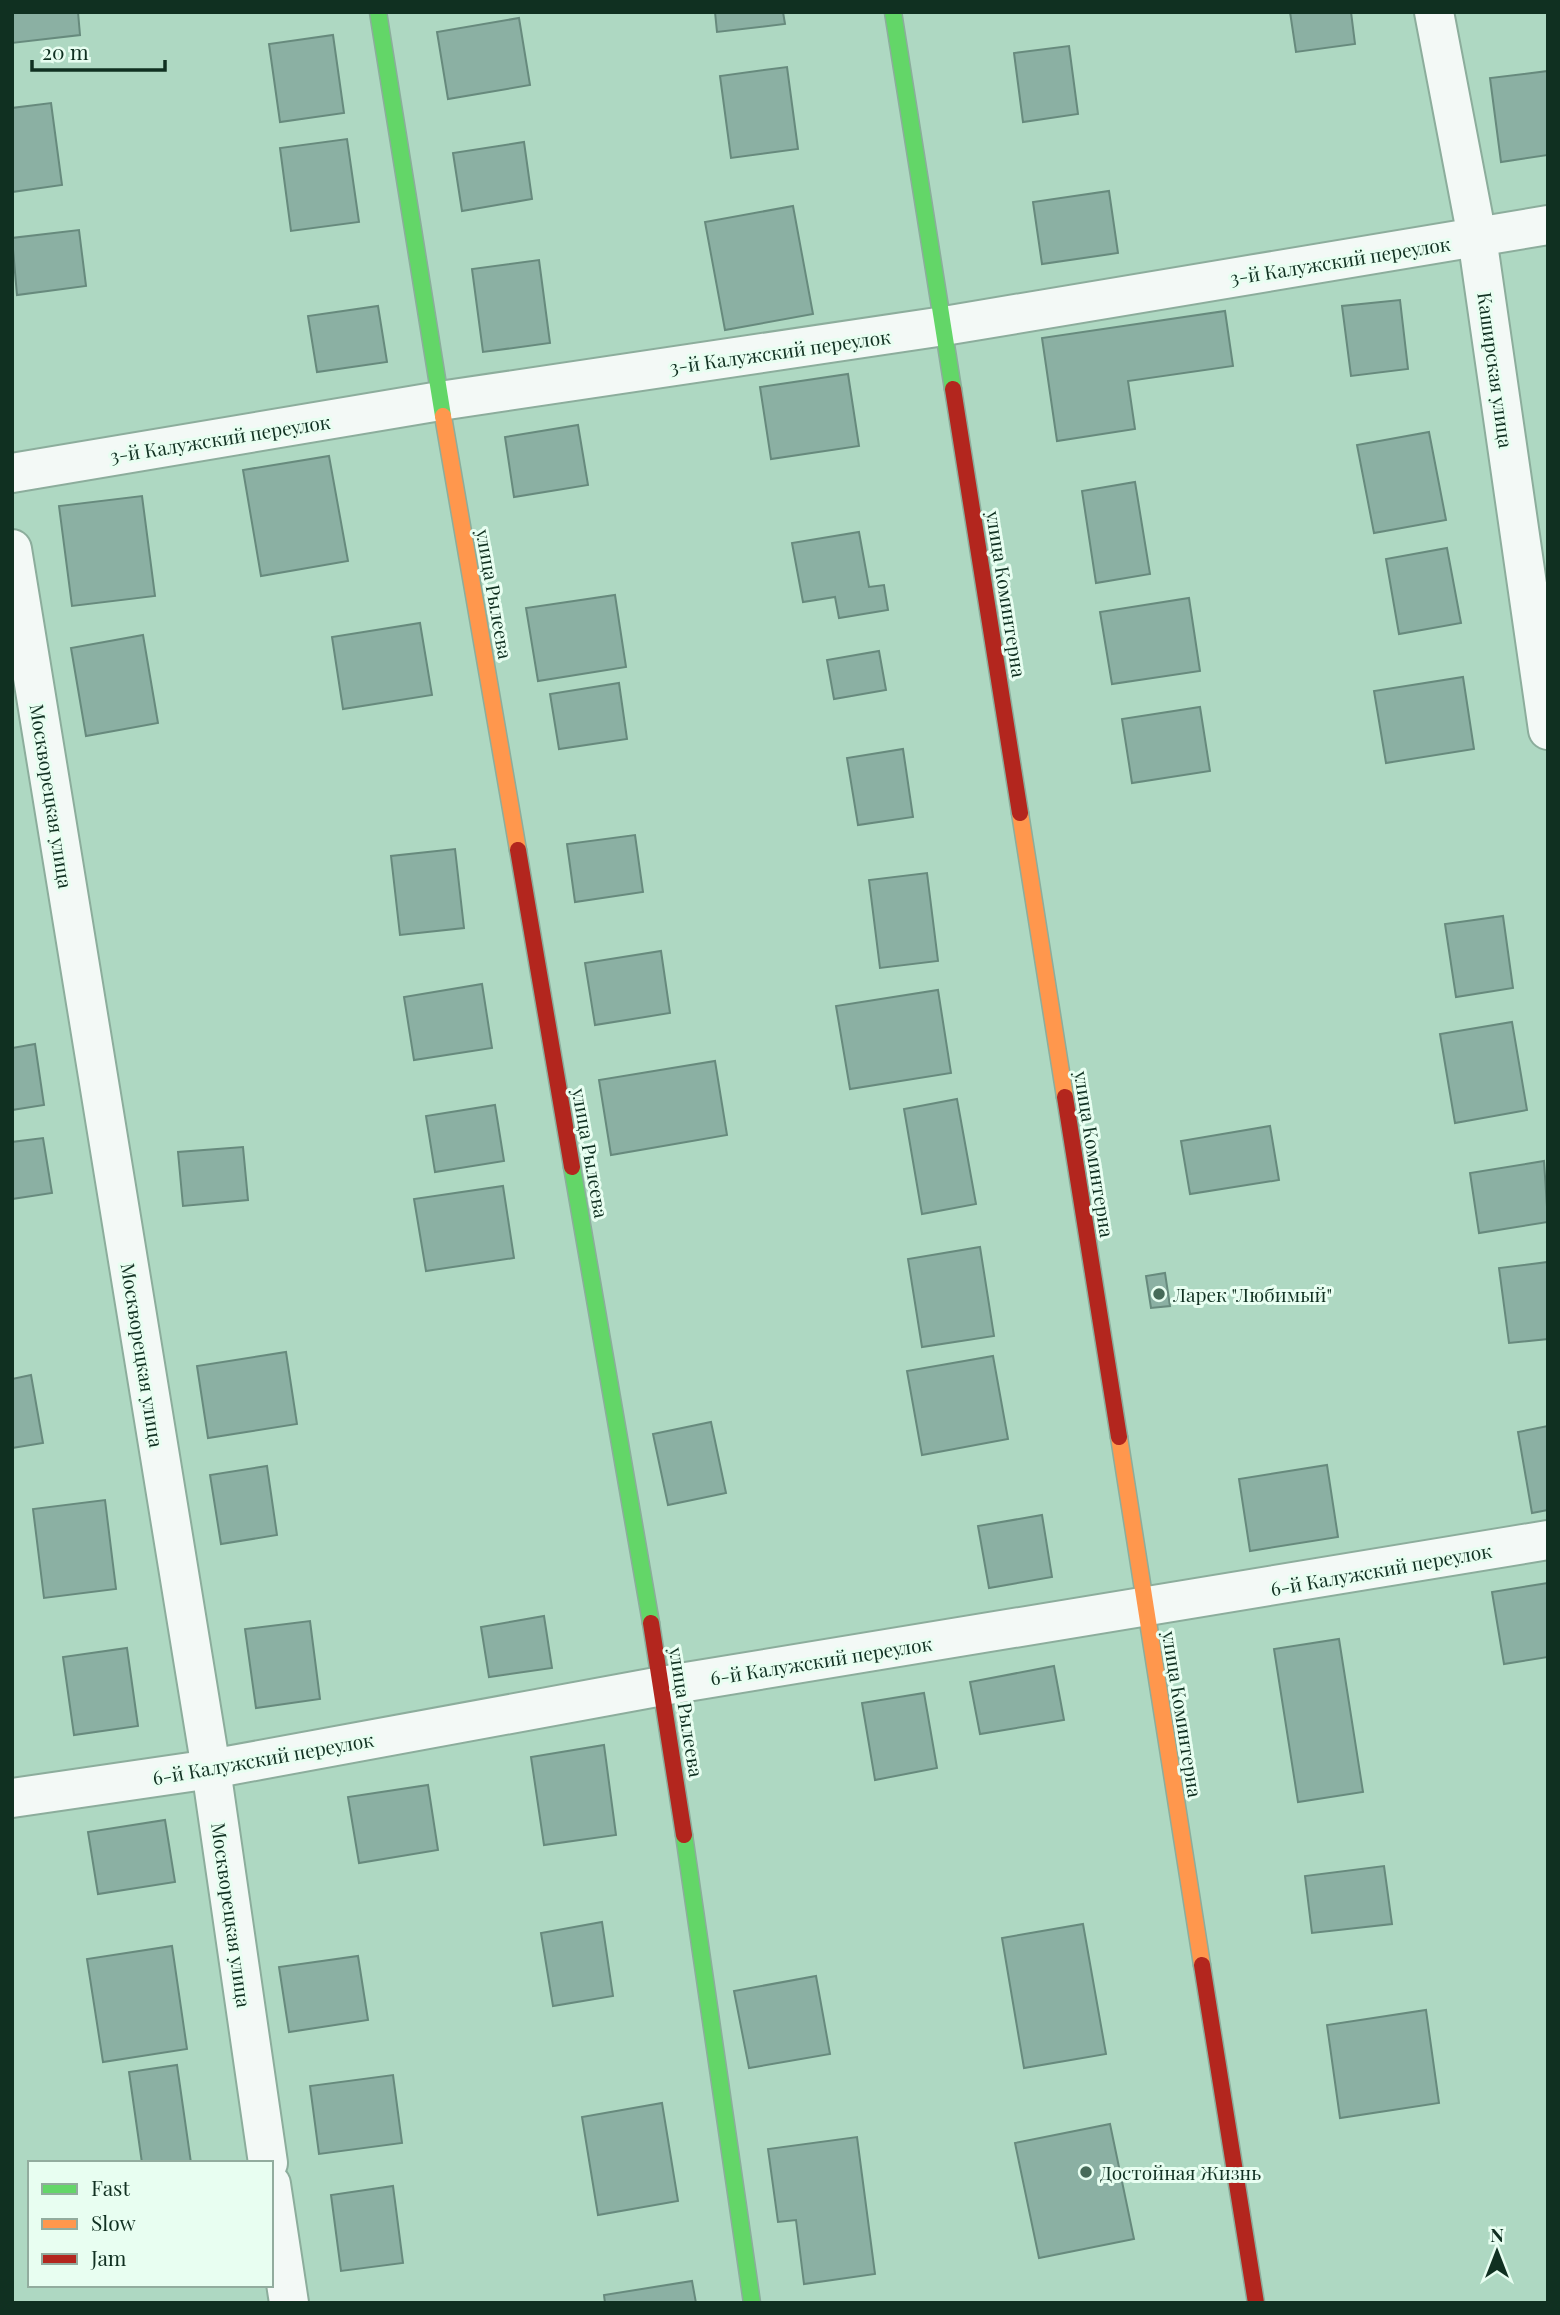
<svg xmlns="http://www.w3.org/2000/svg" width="1560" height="2315" viewBox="0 0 1560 2315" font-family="'Playfair Display',serif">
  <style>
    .building { fill: #8bb0a3; stroke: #678a7d; stroke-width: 2 }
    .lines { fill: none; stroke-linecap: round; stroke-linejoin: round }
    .street-casing { stroke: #8cad9c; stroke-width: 42 }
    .fast-casing { stroke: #8cad9c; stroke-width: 19 }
    .slow-casing { stroke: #8cad9c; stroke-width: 19 }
    .jam-casing { stroke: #8cad9c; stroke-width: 19 }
    .street { stroke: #f3f9f6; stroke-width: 38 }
    .fast { stroke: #63d668; stroke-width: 16 }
    .slow { stroke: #ff974d; stroke-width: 16 }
    .jam { stroke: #b3261e; stroke-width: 16 }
    .poi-dot { fill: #476b59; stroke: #e8fef1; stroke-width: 2.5 }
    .labels { text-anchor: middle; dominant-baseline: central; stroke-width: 6; stroke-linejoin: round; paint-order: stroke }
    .street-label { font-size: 19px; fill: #103021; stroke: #e8fef1 }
    .poi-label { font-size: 19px; fill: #103021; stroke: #e8fef1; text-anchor: start }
  </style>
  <rect width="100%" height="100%" fill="#aed8c2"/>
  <g class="building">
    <polygon points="12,12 78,12 80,35 12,43"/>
    <polygon points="715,12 783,12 785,24 717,32"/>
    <polygon points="1290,12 1351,12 1355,44 1296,52"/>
    <polygon points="519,18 530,85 448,99 437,32"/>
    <polygon points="333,35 344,113 280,122 269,44"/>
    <polygon points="1069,46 1078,114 1023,122 1014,53"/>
    <polygon points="787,67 798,149 731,158 720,76"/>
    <polygon points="1548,71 1548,155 1501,162 1490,78"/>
    <polygon points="51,103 62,185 12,192 12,108"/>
    <polygon points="347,139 359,222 291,231 280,148"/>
    <polygon points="524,142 532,199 462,211 453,153"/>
    <polygon points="1109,191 1118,253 1042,264 1033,202"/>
    <polygon points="793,206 813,314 725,330 705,222"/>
    <polygon points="79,230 86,286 17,295 12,238"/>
    <polygon points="539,260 550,343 483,352 472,269"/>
    <polygon points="1400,300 1408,369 1351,376 1342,306"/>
    <polygon points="378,306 387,362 317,372 308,316"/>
    <polygon points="1225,311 1233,366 1128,381 1135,429 1057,441 1042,338"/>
    <polygon points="848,374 859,446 771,459 760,387"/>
    <polygon points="578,425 588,485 514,497 505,437"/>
    <polygon points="1429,432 1446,520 1374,533 1357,445"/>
    <polygon points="329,456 348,561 261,576 243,470"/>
    <polygon points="1135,482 1150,574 1096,583 1082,491"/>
    <polygon points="142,496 155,596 72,606 59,506"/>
    <polygon points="859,532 869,587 884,585 888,610 839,618 835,597 803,602 792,543"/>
    <polygon points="1447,548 1461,623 1399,634 1386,559"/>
    <polygon points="615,595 626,667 538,681 526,608"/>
    <polygon points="1189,598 1200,671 1112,684 1100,612"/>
    <polygon points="420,623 432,695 343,709 332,637"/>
    <polygon points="143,635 158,723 86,736 71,648"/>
    <polygon points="879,651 886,690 834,699 827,660"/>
    <polygon points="1463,677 1474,749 1386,763 1374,691"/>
    <polygon points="619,683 627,739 559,749 550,694"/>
    <polygon points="1200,707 1210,771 1132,783 1122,719"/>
    <polygon points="903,749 913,817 858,825 847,758"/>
    <polygon points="635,835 643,892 575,902 567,844"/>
    <polygon points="455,849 464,928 400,935 391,856"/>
    <polygon points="927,873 938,961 880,968 869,880"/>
    <polygon points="1503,916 1513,988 1456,997 1445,924"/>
    <polygon points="661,951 670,1013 595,1025 585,963"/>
    <polygon points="482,984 492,1048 414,1060 404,997"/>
    <polygon points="938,990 951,1073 850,1089 836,1006"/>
    <polygon points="1512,1022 1527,1110 1455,1123 1440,1034"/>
    <polygon points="35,1044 44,1105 12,1110 12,1048"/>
    <polygon points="715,1061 727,1135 611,1155 599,1080"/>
    <polygon points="957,1099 976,1204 922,1214 904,1109"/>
    <polygon points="495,1105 504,1161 435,1172 426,1116"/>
    <polygon points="1270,1126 1279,1180 1190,1194 1181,1141"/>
    <polygon points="43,1138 52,1193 12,1199 12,1142"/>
    <polygon points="243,1147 248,1200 183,1206 178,1152"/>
    <polygon points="1544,1161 1548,1222 1479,1233 1470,1173"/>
    <polygon points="503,1186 514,1258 426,1271 414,1199"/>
    <polygon points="980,1247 994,1336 922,1347 908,1259"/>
    <polygon points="1548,1262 1548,1339 1509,1343 1499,1268"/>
    <polygon points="1165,1273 1170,1306 1151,1308 1146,1276"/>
    <polygon points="286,1352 297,1424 208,1438 197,1366"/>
    <polygon points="993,1356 1008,1439 922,1455 907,1371"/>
    <polygon points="31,1375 43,1443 12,1448 12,1379"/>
    <polygon points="711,1422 726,1493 668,1505 653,1434"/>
    <polygon points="1548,1426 1548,1510 1532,1513 1518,1432"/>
    <polygon points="1327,1465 1338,1537 1250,1551 1239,1479"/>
    <polygon points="267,1466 277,1535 221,1544 210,1475"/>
    <polygon points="105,1500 116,1589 44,1598 33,1509"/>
    <polygon points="1042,1515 1052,1577 989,1588 978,1526"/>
    <polygon points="1548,1583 1548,1657 1504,1664 1492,1592"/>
    <polygon points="544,1616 552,1668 489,1677 481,1627"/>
    <polygon points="310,1621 320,1699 256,1708 245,1629"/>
    <polygon points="1339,1639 1363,1792 1298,1802 1274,1649"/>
    <polygon points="127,1648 138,1726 74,1735 63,1657"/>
    <polygon points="1054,1666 1064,1720 980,1734 970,1682"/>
    <polygon points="924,1693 937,1768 875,1780 862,1703"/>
    <polygon points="604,1745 616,1835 544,1845 531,1757"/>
    <polygon points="428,1785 438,1850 359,1863 348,1797"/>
    <polygon points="165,1820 175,1882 98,1894 88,1832"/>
    <polygon points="1384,1866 1392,1924 1312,1933 1305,1876"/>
    <polygon points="602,1922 613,1996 553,2006 541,1933"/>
    <polygon points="1083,1924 1106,2054 1024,2068 1002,1938"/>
    <polygon points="172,1946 187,2049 103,2062 87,1959"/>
    <polygon points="358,1956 368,2020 289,2032 279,1967"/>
    <polygon points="816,1976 830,2054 749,2068 734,1991"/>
    <polygon points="1426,2010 1439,2103 1340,2118 1327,2025"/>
    <polygon points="177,2065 191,2163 142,2163 129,2072"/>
    <polygon points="393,2075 402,2143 319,2154 310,2086"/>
    <polygon points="662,2103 678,2201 598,2215 582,2117"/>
    <polygon points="1110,2124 1134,2239 1039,2258 1015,2143"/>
    <polygon points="857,2137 875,2274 804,2284 796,2220 778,2222 768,2149"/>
    <polygon points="393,2186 403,2263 341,2271 331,2195"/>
    <polygon points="692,2281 696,2303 605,2303 604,2295"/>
  </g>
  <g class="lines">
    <defs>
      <g id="street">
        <polyline points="1434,12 1477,237 1548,730"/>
        <polyline points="12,473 440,401 944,326 1548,225"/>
        <polyline points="12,549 211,1769 268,2163"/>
        <polyline points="12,1798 211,1769 662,1686 1548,1540"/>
        <polyline points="271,2184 289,2303"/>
      </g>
      <g id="fast">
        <polyline points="378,12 443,416"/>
        <polyline points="893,12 953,389"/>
        <polyline points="572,1167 651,1623"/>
        <polyline points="684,1835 752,2303"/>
      </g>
      <g id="slow">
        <polyline points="443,416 518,850"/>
        <polyline points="1020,813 1065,1097"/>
        <polyline points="1119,1437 1202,1965"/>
      </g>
      <g id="jam">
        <polyline points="953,389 1020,813"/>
        <polyline points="518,850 572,1167"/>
        <polyline points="1065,1097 1119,1437"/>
        <polyline points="651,1623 684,1835"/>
        <polyline points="1202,1965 1256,2303"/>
      </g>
    </defs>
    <use href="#street" class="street-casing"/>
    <use href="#fast" class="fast-casing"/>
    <use href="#slow" class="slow-casing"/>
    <use href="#jam" class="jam-casing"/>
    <use href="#street" class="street"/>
    <use href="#fast" class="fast"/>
    <use href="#slow" class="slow"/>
    <use href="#jam" class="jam"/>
  </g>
  <g class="poi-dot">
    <circle cx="1159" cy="1294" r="7"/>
    <circle cx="1086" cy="2172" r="7"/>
  </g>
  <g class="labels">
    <g class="street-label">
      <text transform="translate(1340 260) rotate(-9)">3-й Калужский переулок</text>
      <text transform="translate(780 351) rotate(-8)">3-й Калужский переулок</text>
      <text transform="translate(1496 370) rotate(82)">Каширская улица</text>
      <text transform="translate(220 438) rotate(-9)">3-й Калужский переулок</text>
      <text transform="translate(495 594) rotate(80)">улица Рылеева</text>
      <text transform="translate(1007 594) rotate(81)">улица Коминтерна</text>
      <text transform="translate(52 796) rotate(81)">Москворецкая улица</text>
      <text transform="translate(591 1153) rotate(80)">улица Рылеева</text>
      <text transform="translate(1095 1154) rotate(81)">улица Коминтерна</text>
      <text transform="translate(143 1355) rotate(81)">Москворецкая улица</text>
      <text transform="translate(1381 1569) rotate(-10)">6-й Калужский переулок</text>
      <text transform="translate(821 1660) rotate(-9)">6-й Калужский переулок</text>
      <text transform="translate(687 1712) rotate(81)">улица Рылеева</text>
      <text transform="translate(1183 1714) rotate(81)">улица Коминтерна</text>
      <text transform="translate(263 1758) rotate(-10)">6-й Калужский переулок</text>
      <text transform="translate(232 1915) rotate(82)">Москворецкая улица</text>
    </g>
    <g class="poi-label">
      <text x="1173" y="1294">Ларек "Любимый"</text>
      <text x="1100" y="2172">Достойная Жизнь</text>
    </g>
  </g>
  <rect width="1560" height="2315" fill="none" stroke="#103021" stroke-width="28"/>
  <rect x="28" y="2161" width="245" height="126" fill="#e8fef1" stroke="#92ac9e" stroke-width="2"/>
  <rect x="42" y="2184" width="35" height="10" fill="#63d668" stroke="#92ac9e" stroke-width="2"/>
  <text x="91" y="2196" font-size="21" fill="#103021">Fast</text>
  <rect x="42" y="2219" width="35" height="10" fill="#ff974d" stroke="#92ac9e" stroke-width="2"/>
  <text x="91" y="2231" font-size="21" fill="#103021">Slow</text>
  <rect x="42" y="2254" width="35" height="10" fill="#b3261e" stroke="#92ac9e" stroke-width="2"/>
  <text x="91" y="2266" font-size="21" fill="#103021">Jam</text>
  <g transform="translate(1497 2252)" stroke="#e8fef1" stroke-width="5" paint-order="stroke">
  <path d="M0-5L12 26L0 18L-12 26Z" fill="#103021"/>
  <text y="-10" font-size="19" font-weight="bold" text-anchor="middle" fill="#103021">N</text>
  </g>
  <path d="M32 60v10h133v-10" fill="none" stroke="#103021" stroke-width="3.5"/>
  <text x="42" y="60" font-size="21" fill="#103021" stroke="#e8fef1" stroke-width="5" paint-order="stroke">20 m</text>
</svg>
